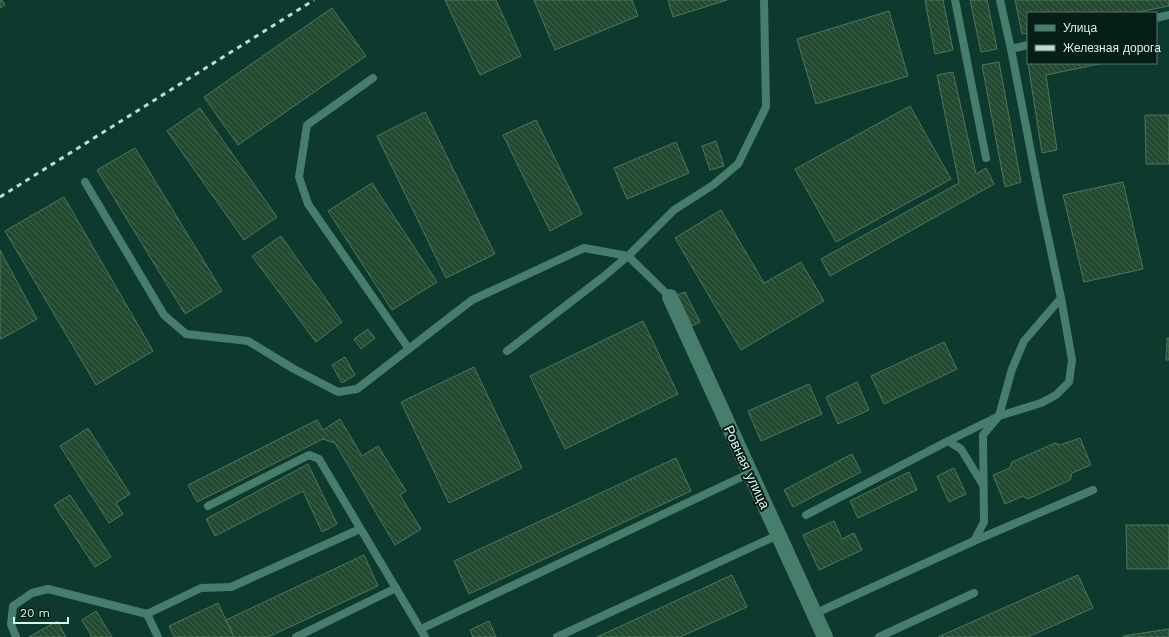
<svg xmlns="http://www.w3.org/2000/svg" width="1169" height="637" viewBox="0 0 1169 637" font-family="'Work Sans',sans-serif">
  <style>
    .building { fill: url(#building-back-hatch); stroke: #4e7659 }
    .lines { fill: none; stroke-linecap: round; stroke-linejoin: round }
    .lane { stroke: #477d6d; stroke-width: 8 }
    .street { stroke: #477d6d; stroke-width: 16 }
    .rail { stroke: #bedbd2; stroke-width: 3; stroke-dasharray: 5 5; stroke-linecap: butt }
    .labels { text-anchor: middle; dominant-baseline: central; stroke-width: 4; stroke-linejoin: round; paint-order: stroke }
    .street-label { font-size: 14px; fill: #d8f3ea; stroke: #071d17 }
  </style>
  <defs>
    <pattern id="building-back-hatch" width="6" height="6" patternUnits="userSpaceOnUse"><rect width="6" height="6" fill="#234a30"/><path d="M-1 5l2 2M0 0l6 6M5-1l2 2" fill="none" stroke="#42654e"/></pattern>
  </defs>
  <rect width="100%" height="100%" fill="#0e392e"/>
  <g class="building">
    <polygon points="0,0 2,0 5,5 0,8"/>
    <polygon points="445,0 496,0 521,56 480,75"/>
    <polygon points="534,0 632,0 638,16 555,50"/>
    <polygon points="668,0 727,0 673,17"/>
    <polygon points="925,0 943,0 953,50 935,54"/>
    <polygon points="970,0 987,0 997,49 981,52"/>
    <polygon points="1015,0 1169,0 1169,6 1133,13 1028,13 1028,33 1022,34"/>
    <polygon points="332,8 366,56 238,145 204,97"/>
    <polygon points="889,11 908,76 816,104 797,39"/>
    <polygon points="999,62 1021,182 1005,187 982,65"/>
    <polygon points="1028,63 1104,63 1046,75 1057,150 1042,153"/>
    <polygon points="953,72 976,174 986,168 994,184 830,276 821,259 959,183 937,75"/>
    <polygon points="910,106 951,179 836,242 795,169"/>
    <polygon points="200,108 277,217 244,240 167,131"/>
    <polygon points="425,112 495,254 446,278 377,136"/>
    <polygon points="1145,115 1169,115 1169,164 1146,164"/>
    <polygon points="536,120 582,214 550,231 503,135"/>
    <polygon points="716,141 724,166 710,170 702,146"/>
    <polygon points="676,142 689,173 627,199 614,168"/>
    <polygon points="135,148 222,291 185,314 97,170"/>
    <polygon points="1123,182 1143,269 1084,282 1063,195"/>
    <polygon points="372,183 437,282 392,310 328,211"/>
    <polygon points="64,197 153,351 96,385 5,231"/>
    <polygon points="721,210 764,283 801,262 824,301 741,350 675,238"/>
    <polygon points="281,236 342,322 316,342 252,256"/>
    <polygon points="0,250 37,319 1,339 0,338"/>
    <polygon points="685,292 700,322 692,326 677,295"/>
    <polygon points="643,321 678,394 565,449 530,376"/>
    <polygon points="368,329 375,338 361,349 354,339"/>
    <polygon points="1167,338 1169,338 1169,360 1166,360"/>
    <polygon points="944,342 957,369 884,404 871,376"/>
    <polygon points="345,357 355,375 342,383 332,365"/>
    <polygon points="474,367 522,468 449,503 401,402"/>
    <polygon points="857,382 869,410 838,424 826,397"/>
    <polygon points="809,384 822,414 761,441 748,411"/>
    <polygon points="340,419 362,456 378,446 406,491 400,495 421,529 395,545 335,443 323,439 197,502 188,485 317,420 323,430"/>
    <polygon points="88,428 130,494 116,503 123,514 109,523 60,446"/>
    <polygon points="1080,438 1091,465 1072,473 1070,480 1028,499 1023,496 1005,504 993,475 1010,468 1012,462 1055,443 1060,445"/>
    <polygon points="852,454 861,472 793,507 784,490"/>
    <polygon points="676,458 691,491 469,594 454,561"/>
    <polygon points="308,464 337,524 322,532 303,491 215,536 206,519"/>
    <polygon points="954,468 966,494 949,502 937,476"/>
    <polygon points="909,472 917,490 858,518 850,501"/>
    <polygon points="70,495 111,557 95,567 54,505"/>
    <polygon points="834,521 842,539 854,533 862,550 819,570 803,535"/>
    <polygon points="1126,525 1169,525 1169,569 1127,569"/>
    <polygon points="364,555 378,586 268,637 234,637 226,620"/>
    <polygon points="732,575 747,607 680,637 597,637"/>
    <polygon points="1078,575 1093,608 1028,637 938,637"/>
    <polygon points="218,603 234,637 174,637 169,626"/>
    <polygon points="96,611 112,637 92,637 82,620"/>
    <polygon points="57,621 66,637 29,637"/>
    <polygon points="489,621 496,637 473,637 470,630"/>
    <polygon points="1169,629 1169,637 1124,637 1123,636"/>
  </g>
  <g class="lines">
    <g class="lane">
      <polyline points="955,0 986,158"/>
      <polyline points="1000,0 1011,49"/>
      <polyline points="1156,18 1169,15"/>
      <polyline points="373,78 307,125 299,177 308,204 409,349"/>
      <polyline points="85,182 164,315 186,334 248,341 294,369 338,392 357,389 472,300 584,248 628,256 670,297"/>
      <polyline points="507,351 603,277 628,256 674,210 713,185 738,164 766,107 764,0"/>
      <polyline points="948,441 999,416 1012,369 1024,341 1061,298"/>
      <polyline points="208,506 309,455 319,459 425,637"/>
      <polyline points="806,515 948,441 961,449 983,485"/>
      <polyline points="974,541 1093,490"/>
      <polyline points="814,614 974,541 984,522 983,435 999,416 1041,403 1056,395 1069,382 1072,360 1061,298 1041,204 1011,49 1028,45"/>
      <polyline points="421,629 750,473"/>
      <polyline points="16,637 11,624 13,606 32,593 48,589 147,614"/>
      <polyline points="158,637 147,614 201,588 231,587 360,529"/>
      <polyline points="296,637 396,588"/>
      <polyline points="557,637 778,535"/>
      <polyline points="879,637 974,593"/>
    </g>
    <polyline class="street" points="670,297 825,637"/>
    <polyline class="rail" points="0,197 314,0"/>
  </g>
  <g class="labels">
    <g class="street-label">
      <text transform="translate(747 467) rotate(65)">Ровная улица</text>
    </g>
  </g>
  <rect x="1027" y="12" width="130" height="52" fill="#071d17" stroke="#5b736b"/>
  <rect x="1035" y="25" width="20" height="6" fill="#477d6d" stroke="#5b736b"/>
  <text x="1063" y="32" font-size="12" fill="#d8f3ea">Улица</text>
  <rect x="1035" y="45" width="20" height="6" fill="#bedbd2" stroke="#5b736b"/>
  <text x="1063" y="52" font-size="12" fill="#d8f3ea">Железная дорога</text>
  <path d="M14 617v6h54v-6" fill="none" stroke="#d8f3ea" stroke-width="2"/>
  <text x="20" y="617" font-size="12" fill="#d8f3ea" stroke="#071d17" stroke-width="3" paint-order="stroke">20 m</text>
</svg>
